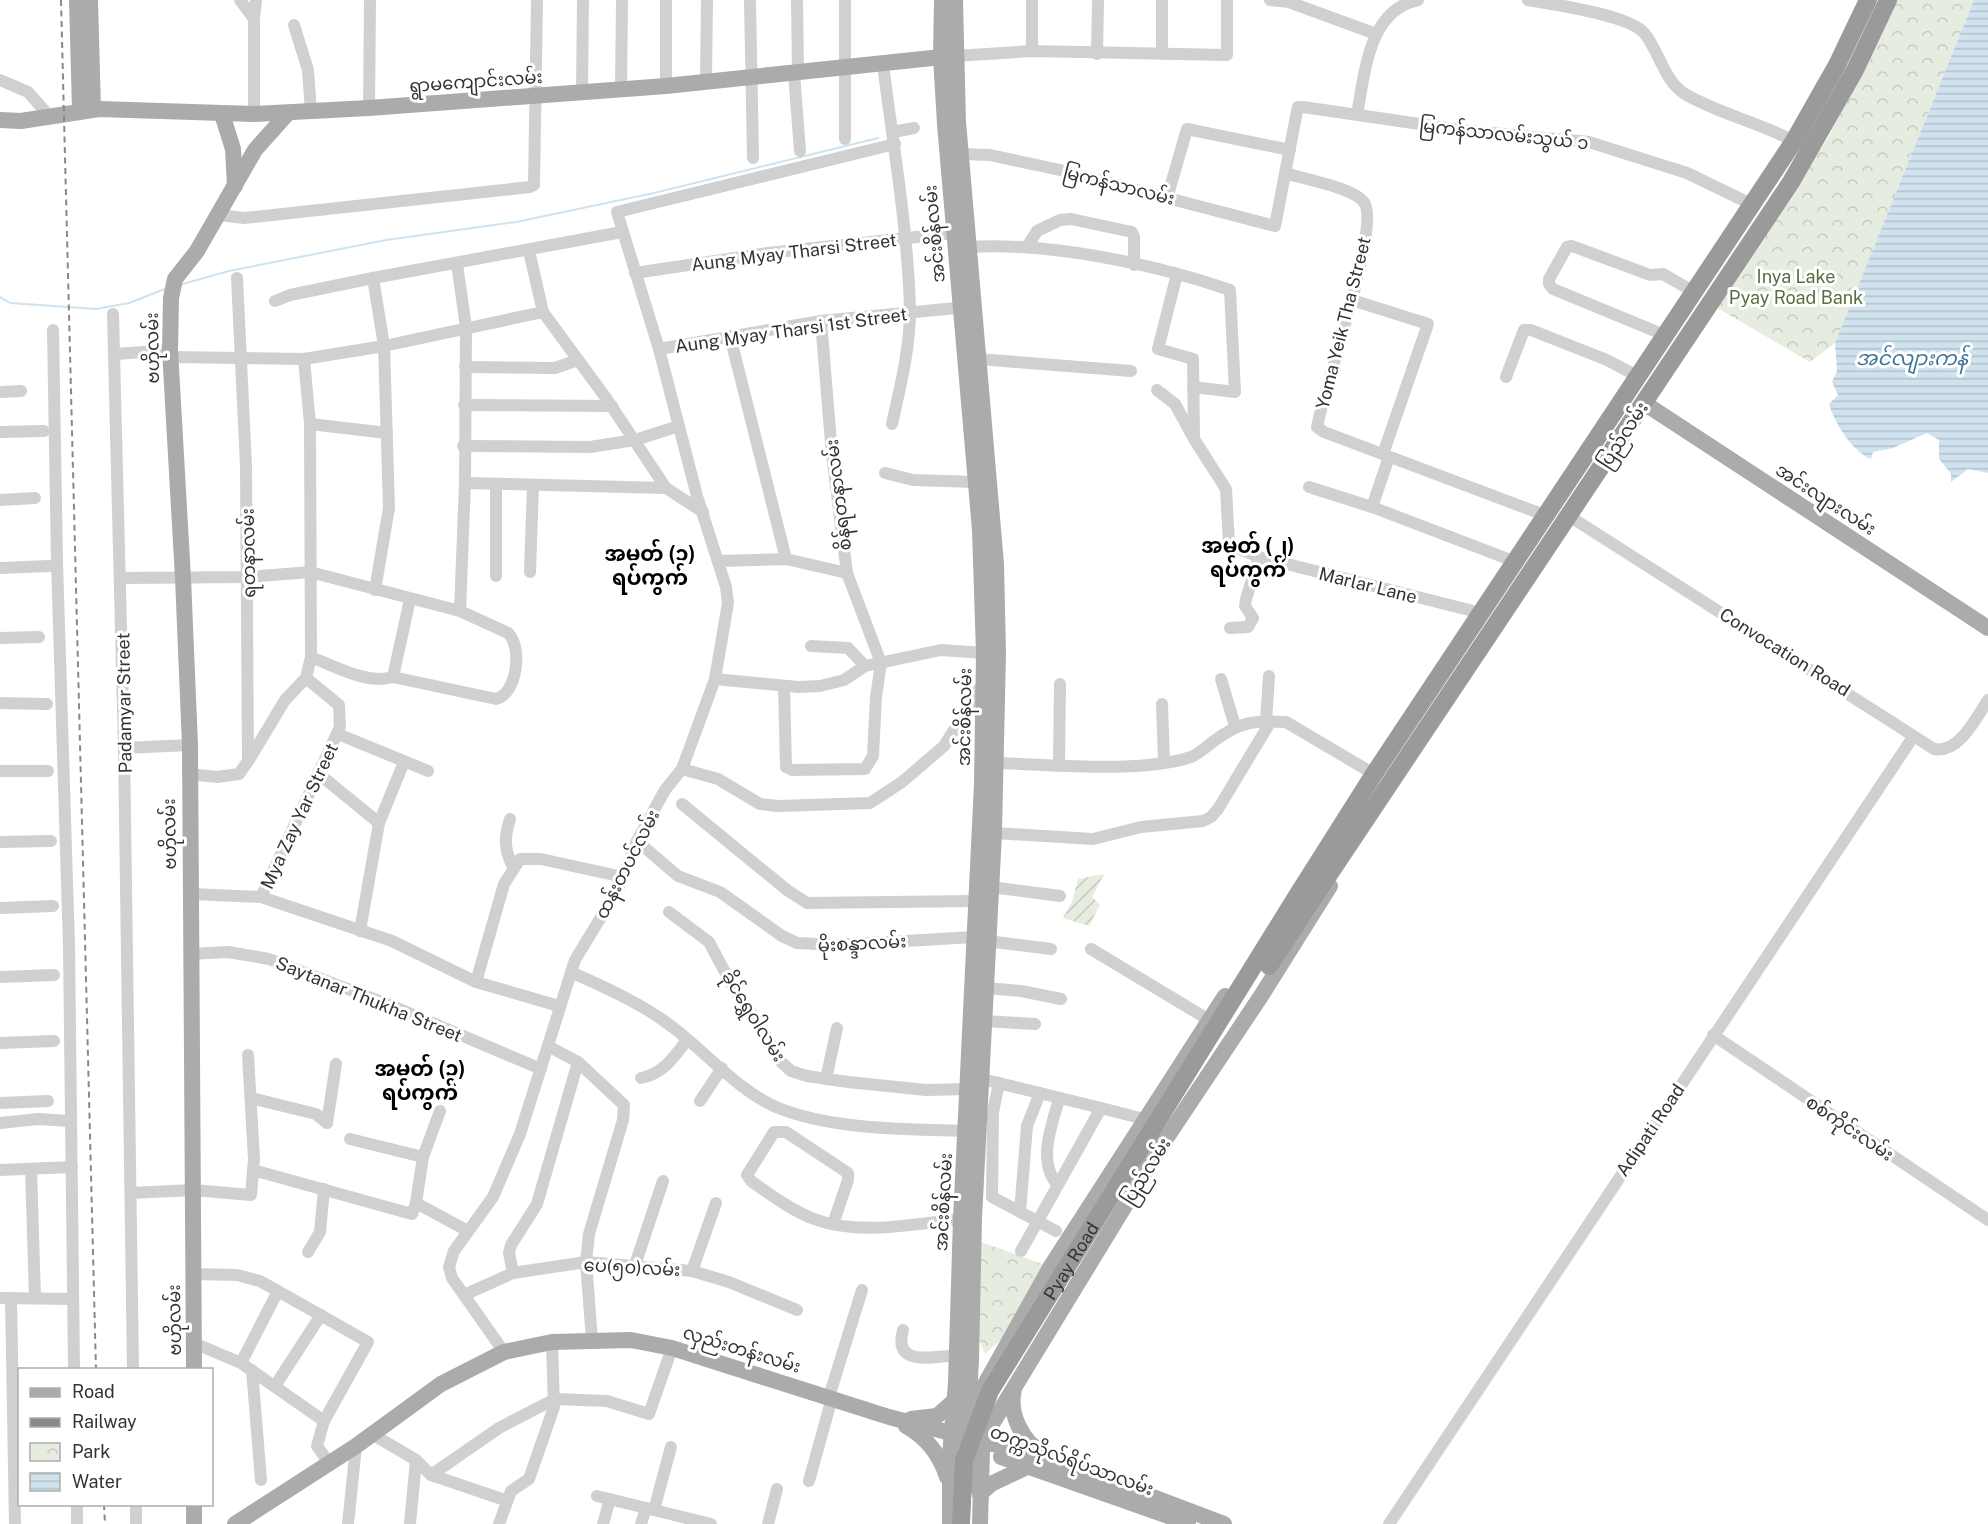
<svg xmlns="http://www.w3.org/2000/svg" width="1988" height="1524" viewBox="0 0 1988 1524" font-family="'Public Sans','Noto Sans Myanmar',sans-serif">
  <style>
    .park { fill: url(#park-crowns) }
    .garden { fill: url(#garden-furrows) }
    .water { fill: url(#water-rules) }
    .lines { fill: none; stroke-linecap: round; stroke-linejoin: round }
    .stream { stroke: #cfe2ee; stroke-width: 2 }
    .minor { stroke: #d0d0d0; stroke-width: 12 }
    .major { stroke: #ababab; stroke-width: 16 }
    .highway { stroke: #9a9a9a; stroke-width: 18 }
    .rail { stroke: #888; stroke-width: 2; stroke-dasharray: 6 4.5; stroke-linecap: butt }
    .highway-bridge { stroke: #9a9a9a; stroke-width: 18 }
    .labels { text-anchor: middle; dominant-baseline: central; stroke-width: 6; stroke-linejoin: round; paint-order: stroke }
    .street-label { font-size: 18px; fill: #333; stroke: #fff }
    .park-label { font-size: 18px; fill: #56703f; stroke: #fff }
    .water-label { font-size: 20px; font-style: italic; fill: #3f7597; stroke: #fff }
    .quarter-label { font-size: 21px; font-weight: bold; fill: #000; stroke: #fff }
  </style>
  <defs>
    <pattern id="park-crowns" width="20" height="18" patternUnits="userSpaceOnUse" patternTransform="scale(1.5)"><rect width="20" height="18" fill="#e6ecdf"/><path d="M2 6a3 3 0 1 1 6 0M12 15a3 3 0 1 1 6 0" fill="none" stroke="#c6cbc0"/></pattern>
    <pattern id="garden-furrows" width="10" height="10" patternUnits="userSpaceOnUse" patternTransform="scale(1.5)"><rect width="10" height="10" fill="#e6ecdf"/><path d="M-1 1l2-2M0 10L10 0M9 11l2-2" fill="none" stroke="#c6cbc0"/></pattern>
    <pattern id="water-rules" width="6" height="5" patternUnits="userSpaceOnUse" patternTransform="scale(1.5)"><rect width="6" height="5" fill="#cfe2ee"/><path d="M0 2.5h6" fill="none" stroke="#b2c2cd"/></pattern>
  </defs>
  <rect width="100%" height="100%" fill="#fff"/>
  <g class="park">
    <polygon points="1897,0 1974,0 1835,343 1810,362 1714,306 1828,138"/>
    <polygon points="981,1242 1045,1265 1004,1337 985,1354 977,1335"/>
  </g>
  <polygon class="garden" points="1104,874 1092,897 1100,905 1089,926 1063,918 1072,902 1078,879"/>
  <path class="water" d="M1974,0H1988V473L1968,469L1951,482V474L1939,459V440L1927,433L1893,448L1873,452L1871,459C1852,451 1835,424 1829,404L1838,395L1832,382L1837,371L1835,343Z"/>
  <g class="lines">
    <g class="stream">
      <polyline points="179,285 229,271 386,240 516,222 654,193 878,138"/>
      <polyline points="0,297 10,303 96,309 129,303 165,289"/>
    </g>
    <g class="minor">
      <polyline points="240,0 254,19 254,114"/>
      <polyline points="750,0 753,158"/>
      <polyline points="797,0 798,72"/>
      <polyline points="1270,0 1289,2 1376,34"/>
      <path d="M1528,0C1552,4 1631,15 1645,34C1659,52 1665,82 1685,94C1717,113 1760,123 1794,141"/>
      <polyline points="254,19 256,0"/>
      <polyline points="294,25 308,70 311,112"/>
      <polyline points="1032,51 1032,0"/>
      <polyline points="1097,54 1098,0"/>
      <polyline points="1162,54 1162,0"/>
      <polyline points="955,56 1032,51 1227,55 1227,0"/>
      <path d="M883,64C893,145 908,229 910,311C910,348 900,388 892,424"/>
      <polyline points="794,73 800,151"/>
      <polyline points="0,80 28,92 49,116"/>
      <polyline points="706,81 707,0"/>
      <polyline points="666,86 666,0"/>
      <polyline points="621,89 622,0"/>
      <polyline points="582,93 583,0"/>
      <polyline points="369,108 370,0"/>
      <path d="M1357,114C1365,74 1368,10 1418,0"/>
      <polyline points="893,132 914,128"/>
      <polyline points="845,139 845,0"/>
      <polyline points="961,154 990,155 1060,170 1275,226 1297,111 1298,107 1303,107 1461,130 1589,142 1687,173 1753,205"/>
      <path d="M1285,173C1303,179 1357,188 1365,204C1379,230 1324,388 1317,427L1324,432L1547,516"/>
      <polyline points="1167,198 1187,129 1290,150"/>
      <polyline points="219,215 244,218 530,187 534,185 537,0"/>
      <path d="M969,247C1049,242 1155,264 1230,290L1235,392L1193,387"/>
      <polyline points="1027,247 1037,231 1060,220 1071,219 1132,232 1134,237 1134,265"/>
      <polyline points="529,251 543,312 606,398 666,488 703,512"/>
      <polyline points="457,264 466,327 465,483 460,611"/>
      <polyline points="635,273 768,253 954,233"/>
      <polyline points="1177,274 1158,349 1193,359 1194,439 1226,489 1229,545 1259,557 1481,613"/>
      <polyline points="373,278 384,346 389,508 375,590"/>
      <polyline points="1352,300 1428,324 1383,454"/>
      <polyline points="275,301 290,295 373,278 622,232"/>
      <polyline points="113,314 124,748 133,1370"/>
      <polyline points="821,321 832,455 847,573 881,663"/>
      <polyline points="53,330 57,562 69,946 74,1370"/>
      <polyline points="730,336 786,559"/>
      <polyline points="1667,336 1553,289 1549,284 1549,279 1567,247 1572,246 1650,275 1663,274 1696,293"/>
      <polyline points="659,349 821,321 967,307"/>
      <polyline points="116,354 170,350"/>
      <polyline points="170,357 304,359 384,346 543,312"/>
      <polyline points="978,359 1131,371"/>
      <polyline points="465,367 555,368 578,360"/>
      <polyline points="1506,377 1524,330 1531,330 1607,360 1639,377"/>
      <polyline points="1157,390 1175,404 1192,435"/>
      <polyline points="0,392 21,391"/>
      <polyline points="464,405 612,406"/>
      <polyline points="310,424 387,433"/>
      <polyline points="0,432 44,431"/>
      <polyline points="463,446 590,447 635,440 679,426"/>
      <polyline points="885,473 913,480 976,482"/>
      <polyline points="465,483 666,488"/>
      <polyline points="496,484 496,576"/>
      <polyline points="1309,487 1372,507 1516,562"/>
      <polyline points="0,500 35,498"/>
      <polyline points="1372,507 1389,457"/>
      <path d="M1569,516L1934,749C1959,754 1976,718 1988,700"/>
      <polyline points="718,561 786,559 847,573"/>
      <polyline points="0,568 49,566"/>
      <polyline points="530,572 533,485"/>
      <path d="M121,578L249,577L310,572L460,611L508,633C523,647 517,694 496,699L393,677C367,685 335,666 311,657"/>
      <polyline points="1230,628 1248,627 1253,618 1245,606 1246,599 1259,557"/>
      <polyline points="0,638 39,637"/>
      <polyline points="811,646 848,648 865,666"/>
      <polyline points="393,677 410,599"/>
      <polyline points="715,679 798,687 820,686 844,680 865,666 941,650 984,653"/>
      <polyline points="1221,679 1235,726"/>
      <polyline points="784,686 786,767 792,770 865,769 873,756 876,697 881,663"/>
      <polyline points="0,703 47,704"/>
      <polyline points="1162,704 1164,762"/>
      <polyline points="1266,721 1269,676"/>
      <polyline points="338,734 428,771"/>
      <polyline points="124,748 190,745"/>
      <polyline points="249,760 285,700 306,678"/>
      <path d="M995,763C1050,764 1140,774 1191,757C1199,754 1207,746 1214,741C1239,722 1254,720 1286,722L1374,774"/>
      <polyline points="1059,765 1060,684"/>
      <polyline points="682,769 718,779 760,804 778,806 870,803 902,782 944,746 983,683"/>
      <polyline points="0,771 48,771"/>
      <polyline points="188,774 217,777 239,774 248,761 246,466 237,278"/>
      <polyline points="319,774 379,823"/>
      <polyline points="682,804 787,890 807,903 975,901"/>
      <path d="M510,819C504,838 504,849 513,867"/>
      <polyline points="994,833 1093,839 1141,827 1203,821 1211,817 1218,809 1271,721"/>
      <polyline points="637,841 678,876 720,892 782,936 797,943 836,945 974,937"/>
      <polyline points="0,842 51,841"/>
      <polyline points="991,887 1060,896"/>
      <polyline points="190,894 261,897 392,941 476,982 559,1006"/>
      <polyline points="261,897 340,727 339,705 306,678 311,657 310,424 304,359"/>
      <polyline points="0,908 53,906"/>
      <polyline points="669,912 709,942 734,989 761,1027 780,1061 791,1071 807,1076 848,1082 926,1090 968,1089"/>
      <polyline points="360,931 379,823 404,762"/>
      <polyline points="987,941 1051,949"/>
      <polyline points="1091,949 1209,1020"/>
      <polyline points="191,954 228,952 269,959 390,1005 541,1069"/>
      <path d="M571,972C606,988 641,1003 671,1026C706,1052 736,1089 776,1107C831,1130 906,1129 966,1131"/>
      <polyline points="0,977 54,975"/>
      <polyline points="476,982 504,884 520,859 541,859 623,877"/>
      <polyline points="986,988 1021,991 1061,999"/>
      <polyline points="984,1021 1035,1024"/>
      <polyline points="1713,1035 1988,1220"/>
      <polyline points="0,1043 54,1041"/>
      <polyline points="548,1046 578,1062 624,1105 623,1120 589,1234 586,1262 592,1340"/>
      <path d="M641,1078C664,1073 674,1057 687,1040"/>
      <polyline points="826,1079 837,1028"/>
      <polyline points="982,1079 1101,1108"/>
      <polyline points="999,1083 993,1112 992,1197 1056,1231"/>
      <polyline points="251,1098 316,1114 327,1123"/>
      <polyline points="700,1101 722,1068"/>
      <polyline points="0,1103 48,1101"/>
      <polyline points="0,1123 38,1119 71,1121"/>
      <polyline points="327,1123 336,1064"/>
      <polyline points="350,1139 423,1157"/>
      <polyline points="31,1169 35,1298"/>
      <polyline points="0,1170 72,1167"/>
      <polyline points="253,1170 412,1214 416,1203 423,1157 440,1111"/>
      <path d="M1057,1184C1037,1161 1052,1125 1059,1099"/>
      <polyline points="131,1193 193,1190 251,1195 254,1159 248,1055"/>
      <polyline points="416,1203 468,1231"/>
      <polyline points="1020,1212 1027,1126 1040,1093"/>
      <path d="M833,1224L848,1180V1173L786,1132H774L747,1175L751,1181C771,1195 791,1210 814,1219C859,1236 914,1224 961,1219"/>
      <polyline points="1021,1251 1101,1108 1144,1119"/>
      <polyline points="308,1252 320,1232 324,1189"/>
      <polyline points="635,1265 663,1181"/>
      <polyline points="692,1271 716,1203"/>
      <polyline points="513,1273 509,1253 511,1245 537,1204 578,1062"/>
      <polyline points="193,1274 237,1275 260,1281 368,1342 324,1421 317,1446 329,1463"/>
      <polyline points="464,1295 513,1273 586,1262 692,1271 729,1282 797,1310"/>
      <polyline points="0,1298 73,1299"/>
      <polyline points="11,1298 15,1524"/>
      <path d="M903,1330C893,1367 932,1357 957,1355"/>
      <polyline points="194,1343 241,1363 324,1421"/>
      <polyline points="504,1352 452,1278 449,1267 454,1251 493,1197 520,1134 575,960 618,889 637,841 665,790 682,769 715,679 728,603 726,587 697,496 659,349 617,212 895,144"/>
      <polyline points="241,1363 278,1291"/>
      <polyline points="252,1370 261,1480"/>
      <polyline points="275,1386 321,1315"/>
      <polyline points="829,1397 862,1290"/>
      <polyline points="372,1434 416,1460 431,1475 505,1500"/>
      <polyline points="431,1475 499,1428 555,1399 607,1401 649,1414 672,1348"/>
      <polyline points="809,1481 832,1398"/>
      <polyline points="597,1496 711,1524"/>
      <polyline points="77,1504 77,1524"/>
      <polyline points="136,1504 136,1524"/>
      <polyline points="654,1510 671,1447"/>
      <polyline points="348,1524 356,1446"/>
      <polyline points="410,1524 416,1460"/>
      <polyline points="499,1524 511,1491 529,1479 554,1407 552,1342"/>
      <polyline points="603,1524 610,1499"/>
      <polyline points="641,1524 646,1508"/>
      <polyline points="768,1524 777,1489"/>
      <polyline points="1389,1524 1913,737"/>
    </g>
    <g class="major">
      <polyline points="77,0 80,110"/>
      <polyline points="90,0 93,109"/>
      <polyline points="942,0 941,57 945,124 980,530 984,653 982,784 961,1219 956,1383 950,1455 950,1524"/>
      <polyline points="955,0 958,122 996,564 998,653 994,833 974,1218 971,1360 968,1413 964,1437 980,1494"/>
      <polyline points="222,114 233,149 235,186"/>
      <polyline points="0,120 21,121 99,109 254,114 369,108 666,86 951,56"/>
      <polyline points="1644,403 1988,628"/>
      <polyline points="194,1370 190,745 183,578 170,350 171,298 175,279 197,251 255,150 288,113"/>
      <path d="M1014,1389C1008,1413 1022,1442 1044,1454"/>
      <polyline points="979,1395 1051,1266 1225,996"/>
      <polyline points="911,1419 937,1416 954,1401"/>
      <path d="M906,1426C926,1437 940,1455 947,1477"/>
      <polyline points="1001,1457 1188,1523"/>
      <polyline points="980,1494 991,1484 1029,1466"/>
      <polyline points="194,1524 194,1504"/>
      <polyline points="235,1524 356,1446 441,1384 504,1352 552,1342 631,1340 672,1348 889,1417 1055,1460 1224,1524"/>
      <polyline points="980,1524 982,1451 992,1424 1165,1140 1261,996 1330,886"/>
    </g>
    <g class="highway">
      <polyline points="1300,891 1374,774 1794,141 1837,65 1868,0"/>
      <polyline points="1312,900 1791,182 1855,70 1888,0"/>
    </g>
    <g class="rail">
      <polyline points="61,0 96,1370"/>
      <polyline points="104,1504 105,1524"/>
    </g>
    <g class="highway-bridge">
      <polyline points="1269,966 1312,900"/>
      <path id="s1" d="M961,1524L964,1460L990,1391L1300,891"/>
    </g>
  </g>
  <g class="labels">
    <g class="street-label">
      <text transform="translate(476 81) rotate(-4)">ရွာမကျောင်းလမ်း</text>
      <text transform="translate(1504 134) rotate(6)">မြကန်သာလမ်းသွယ် ၁</text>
      <text transform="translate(1119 185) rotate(14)">မြကန်သာလမ်း</text>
      <text transform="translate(934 234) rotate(-95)">အင်းစိန်လမ်း</text>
      <text transform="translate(794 252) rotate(-7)">Aung Myay Tharsi Street</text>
      <text transform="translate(1343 323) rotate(-76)">Yoma Yeik Tha Street</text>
      <text transform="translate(791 330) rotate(-8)">Aung Myay Tharsi 1st Street</text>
      <text transform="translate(152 348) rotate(-91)">ဗဟိုလမ်း</text>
      <text transform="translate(1623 435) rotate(-57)">ပြည်လမ်း</text>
      <text transform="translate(838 495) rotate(-97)">စိန်ရတနာလမ်း</text>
      <text transform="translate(1826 499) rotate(33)">အင်းလျားလမ်း</text>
      <text transform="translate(248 553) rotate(-91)">ရတနာလမ်း</text>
      <text transform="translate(1368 585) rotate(14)">Marlar Lane</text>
      <text transform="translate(1785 652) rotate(32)">Convocation Road</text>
      <text transform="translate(124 703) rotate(-91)">Padamyar Street</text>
      <text transform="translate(964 717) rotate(-89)">အင်းစိန်လမ်း</text>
      <text transform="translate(299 816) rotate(-65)">Mya Zay Yar Street</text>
      <text transform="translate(169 834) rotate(-91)">ဗဟိုလမ်း</text>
      <text transform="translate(627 864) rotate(-63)">ထန်းတပင်လမ်း</text>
      <text transform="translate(862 943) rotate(-3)">မိုးစန္ဒာလမ်း</text>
      <text transform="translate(369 999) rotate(22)">Saytanar Thukha Street</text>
      <text transform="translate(754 1016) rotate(58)">ခိုင်ရွှေဝါလမ်း</text>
      <text transform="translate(1850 1128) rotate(34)">စစ်ကိုင်းလမ်း</text>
      <text transform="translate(1650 1130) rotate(-56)">Adipati Road</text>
      <text transform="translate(1146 1171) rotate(-58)">ပြည်လမ်း</text>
      <text transform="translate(943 1202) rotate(-87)">အင်းစိန်လမ်း</text>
      <text stroke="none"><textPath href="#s1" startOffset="291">Pyay Road</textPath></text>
      <text transform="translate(632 1267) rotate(3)">ပေ(၅၀)လမ်း</text>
      <text transform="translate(174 1320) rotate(-91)">ဗဟိုလမ်း</text>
      <text transform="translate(742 1349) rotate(17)">လှည်းတန်းလမ်း</text>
      <text transform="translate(1072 1460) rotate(20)">တက္ကသိုလ်ရိပ်သာလမ်း</text>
    </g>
    <g class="park-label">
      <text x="1796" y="276">Inya Lake<tspan x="1796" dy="21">Pyay Road Bank</tspan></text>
    </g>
    <g class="water-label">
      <text x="1912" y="358">အင်လျားကန်</text>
    </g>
    <g class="quarter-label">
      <text x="1248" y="545">အမှတ် (၂)<tspan x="1248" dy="24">ရပ်ကွက်</tspan></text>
      <text x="650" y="553">အမှတ် (၁)<tspan x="650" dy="24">ရပ်ကွက်</tspan></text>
      <text x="420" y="1068">အမှတ် (၃)<tspan x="420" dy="24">ရပ်ကွက်</tspan></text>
    </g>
  </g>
  <rect x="18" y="1368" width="195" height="138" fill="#ffffff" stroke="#adadad" stroke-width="1.5"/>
  <rect x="30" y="1388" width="30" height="9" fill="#ababab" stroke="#adadad" stroke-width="1.5"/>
  <text x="72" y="1398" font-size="18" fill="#333333">Road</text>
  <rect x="30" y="1418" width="30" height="9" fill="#888888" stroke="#adadad" stroke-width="1.5"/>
  <text x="72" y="1428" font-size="18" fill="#333333">Railway</text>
  <rect x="30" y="1443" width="30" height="18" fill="url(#park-crowns)" stroke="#adadad" stroke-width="1.5"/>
  <text x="72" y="1458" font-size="18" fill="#333333">Park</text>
  <rect x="30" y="1473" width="30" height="18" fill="url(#water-rules)" stroke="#adadad" stroke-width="1.5"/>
  <text x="72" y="1488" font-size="18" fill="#333333">Water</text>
</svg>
